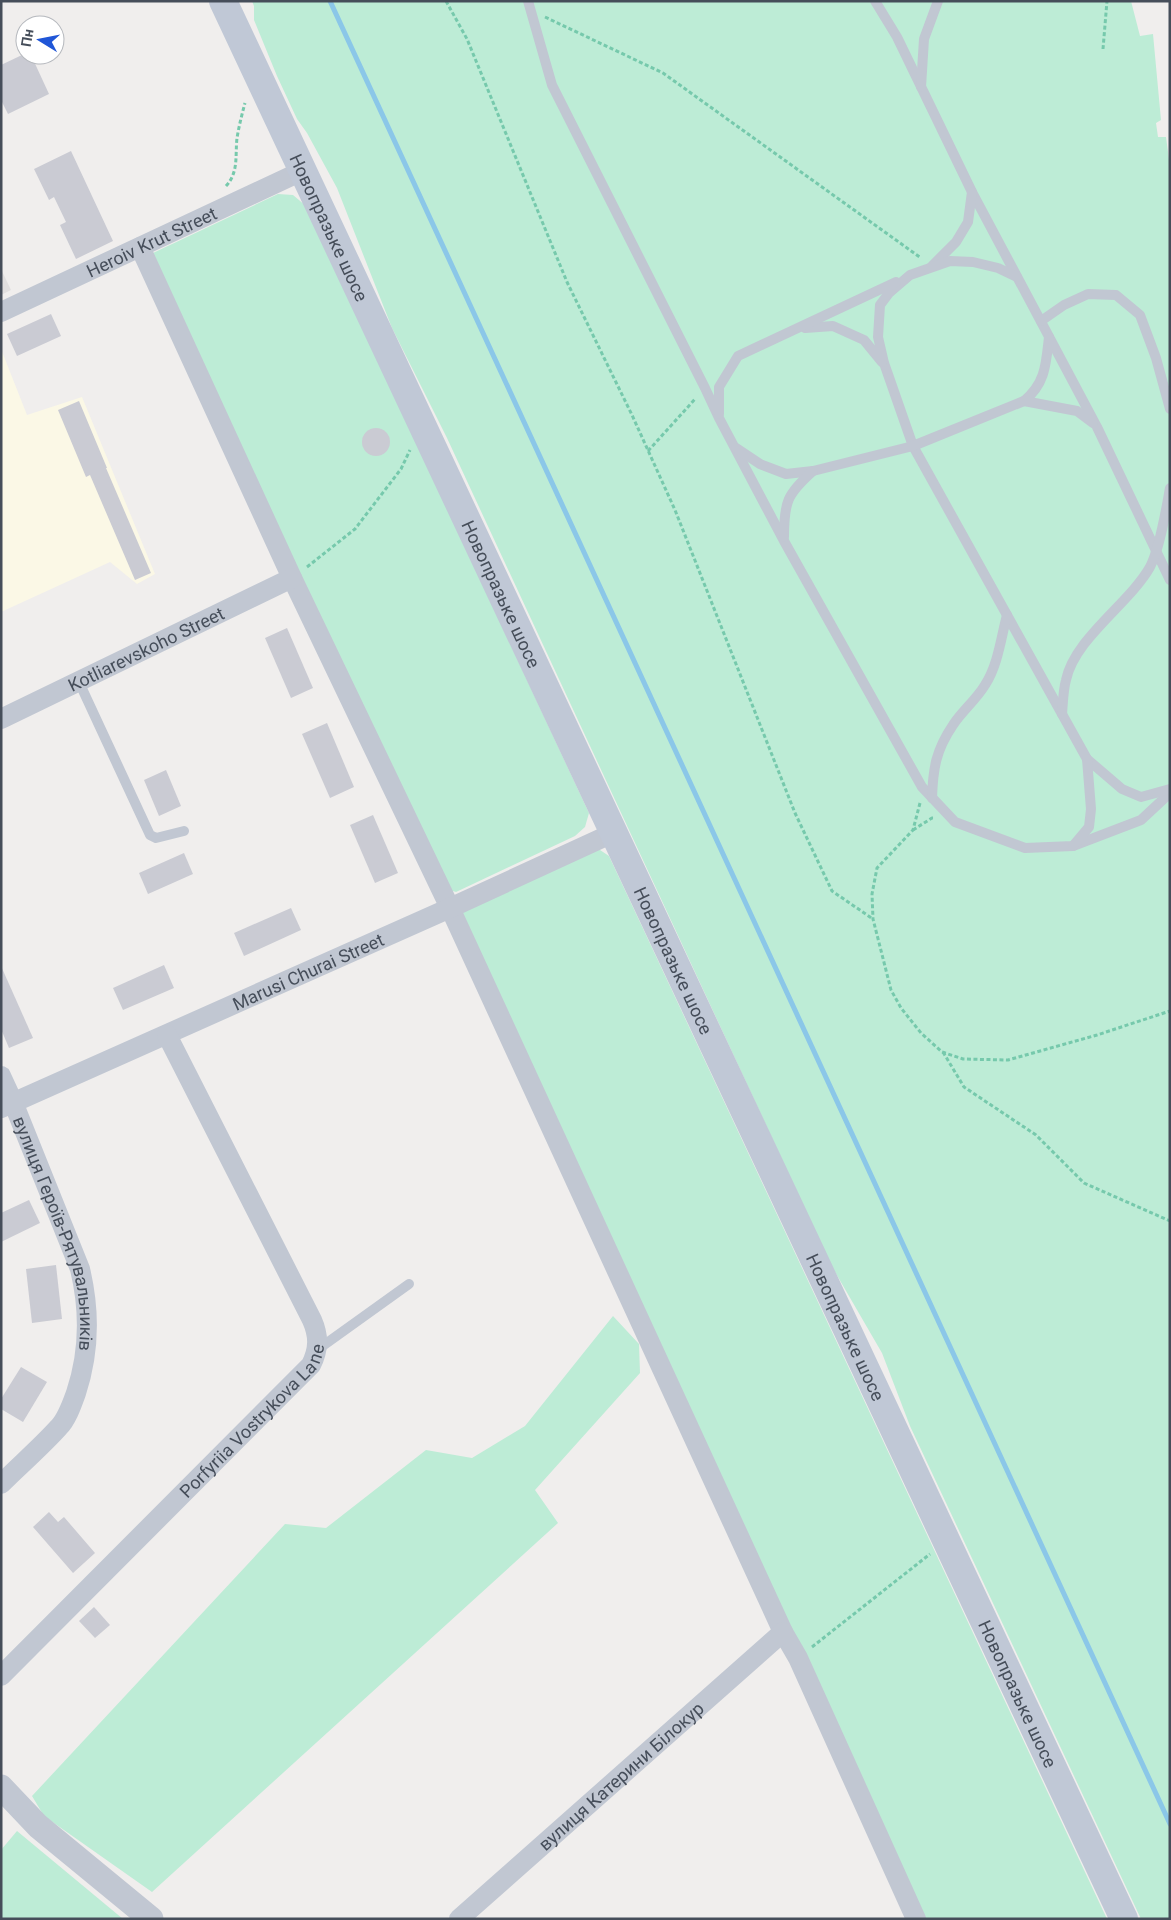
<svg xmlns="http://www.w3.org/2000/svg" width="1171" height="1920" viewBox="0 0 1171 1920" font-family="Roboto,sans-serif">
  <style>
    .commercial { fill: #fbf8e6 }
    .education { fill: #e1dfdf }
    .green { fill: #bdecd6 }
    .lines { fill: none; stroke-linecap: round; stroke-linejoin: round }
    .stream { stroke: #8bc7e8; stroke-width: 5 }
    .building { fill: #cacbd3 }
    .path { stroke: #76c9ac; stroke-width: 3; stroke-dasharray: 4 2.5; stroke-linecap: butt }
    .service { stroke: #c1c7d2; stroke-width: 10 }
    .minor { stroke: #c1c7d2; stroke-width: 20 }
    .tertiary { stroke: #c1c7d2; stroke-width: 25 }
    .secondary { stroke: #c0c8d6; stroke-width: 28 }
    .labels { text-anchor: middle; dominant-baseline: central; stroke-width: 5; stroke-linejoin: round; paint-order: stroke }
    .street-label { font-size: 18px; fill: #464e5a; stroke: #fff }
  </style>
  <rect width="100%" height="100%" fill="#f0eeed"/>
  <polygon class="commercial" points="1,349 27,415 82,397 155,574 137,584 110,562 1,612"/>
  <polygon class="education" points="1,269 11,290 1,295"/>
  <g class="green">
    <polygon points="252,1 1131,1 1140,36 1153,34 1161,120 1156,123 1158,137 1166,137 1170,167 1170,1919 1141,1919 910,1426 882,1353 831,1265 447,438 392,328 337,188 307,133 297,119 277,76 254,20 254,6"/>
    <polygon points="278,194 293,195 306,206 589,813 585,827 575,836 456,892 443,888 153,253"/>
    <polygon points="594,846 609,856 1107,1919 924,1919 458,910"/>
    <polygon points="613,1316 639,1344 640,1373 535,1490 558,1523 152,1892 44,1816 32,1796 285,1524 326,1528 426,1450 472,1458 525,1426"/>
    <polygon points="17,1831 123,1919 1,1919 1,1850"/>
  </g>
  <g class="lines">
    <polyline class="stream" points="330,1 1170,1824"/>
  </g>
  <g class="building">
    <polygon points="22,55 31,55 49,94 8,114 1,100 1,65"/>
    <polygon points="71,151 113,241 76,259 60,225 66,222 54,197 49,200 34,169"/>
    <polygon points="51,314 61,336 17,356 7,334"/>
    <polygon points="79,401 107,468 106,468 151,573 135,580 90,475 86,477 58,410"/>
    <circle cx="376" cy="442" r="14"/>
    <polygon points="287,628 313,688 291,698 265,638"/>
    <polygon points="327,723 354,787 330,798 302,734"/>
    <polygon points="166,770 181,806 159,816 144,780"/>
    <polygon points="373,815 398,873 375,883 350,825"/>
    <polygon points="184,853 193,874 148,894 139,873"/>
    <polygon points="291,908 301,930 244,956 234,933"/>
    <polygon points="164,965 174,988 123,1010 113,988"/>
    <polygon points="1,966 33,1038 9,1048 1,1029"/>
    <polygon points="29,1200 40,1223 1,1242 1,1213"/>
    <polygon points="56,1265 62,1319 32,1323 26,1269"/>
    <polygon points="21,1367 47,1382 23,1422 1,1409 1,1399"/>
    <polygon points="49,1512 58,1522 64,1517 95,1553 73,1573 33,1527"/>
    <polygon points="94,1607 110,1625 95,1638 79,1621"/>
  </g>
  <g class="lines">
    <g class="path">
      <polyline points="446,1 467,39 567,282 632,415 675,510 795,813 832,891 873,919"/>
      <polyline points="545,17 663,73 921,258"/>
      <polyline points="1103,49 1107,1"/>
      <path d="M226,186C239,172 235,155 237,138C239,126 242,114 245,103"/>
      <polyline points="648,451 696,398"/>
      <polyline points="307,567 355,529 401,469 410,450"/>
      <polyline points="920,803 913,830 877,868 872,894 873,919 891,990 901,1008 921,1033 942,1052 963,1059 1008,1060 1097,1035 1170,1011"/>
      <polyline points="913,830 932,818 935,818"/>
      <polyline points="943,1052 964,1087 1036,1135 1084,1183 1170,1221"/>
      <polyline points="812,1647 930,1554"/>
    </g>
    <g class="service">
      <polyline points="528,1 552,85 705,388 719,418 784,541 922,787 955,822 1025,848 1073,846 1141,820 1170,793"/>
      <polyline points="875,1 897,37 972,192 1097,427 1170,580"/>
      <polyline points="921,87 924,39 938,1"/>
      <polyline points="932,266 956,242 968,222 972,192"/>
      <polyline points="1017,277 998,268 973,262 950,261 910,275 889,293 880,305 878,337 884,363 913,446 1087,759 1122,789 1141,797 1170,789"/>
      <polyline points="1041,321 1064,305 1088,294 1116,295 1140,315 1156,358 1170,409"/>
      <polyline points="805,328 833,326 864,340 882,362"/>
      <path d="M1024,401C1046,383 1046,363 1049,337"/>
      <polyline points="719,414 719,387 738,356 896,282"/>
      <polyline points="736,448 760,464 786,474 813,471 913,446 1024,401 1077,411 1093,423"/>
      <path d="M784,537C784,502 787,494 813,471"/>
      <polyline points="79,682 150,835 156,838 184,831"/>
      <path d="M1062,714C1063,703 1063,691 1066,680C1075,638 1129,604 1150,567C1160,548 1166,510 1170,488"/>
      <path d="M932,798C933,768 936,750 953,725C962,711 976,700 985,685C998,665 1001,638 1007,615"/>
      <polyline points="1073,846 1089,827 1091,809 1087,759"/>
      <polyline points="317,1350 409,1284"/>
    </g>
    <g class="minor">
      <polyline points="140,247 292,578 450,908 783,1632 798,1658 916,1919"/>
      <path id="s1" d="M1,312L302,171"/>
      <path id="s2" d="M1,719L292,578"/>
      <path id="s3" d="M1,1076L13,1102L80,1269C90,1311 90,1351 76,1393C72,1404 67,1419 59,1427C41,1447 20,1465 1,1484"/>
      <path id="s4" d="M1,1108L450,908L613,833"/>
      <path id="s5" d="M1,1676L311,1365C319,1349 319,1336 312,1320L167,1035"/>
      <path id="s6" d="M459,1919L783,1632"/>
    </g>
    <polyline class="tertiary" points="1,1787 38,1826 151,1919"/>
    <path class="secondary" id="s7" d="M223,1L1124,1919"/>
  </g>
  <g class="labels">
    <g class="street-label">
      <text stroke="none"><textPath href="#s7" startOffset="250">Новопразьке шосе</textPath></text>
      <text stroke="none"><textPath href="#s1" startOffset="166">Heroiv Krut Street</textPath></text>
      <text stroke="none"><textPath href="#s7" startOffset="655">Новопразьке шосе</textPath></text>
      <text stroke="none"><textPath href="#s2" startOffset="161">Kotliarevskoho Street</textPath></text>
      <text stroke="none"><textPath href="#s7" startOffset="1060">Новопразьке шосе</textPath></text>
      <text stroke="none"><textPath href="#s4" startOffset="336">Marusi Churai Street</textPath></text>
      <text stroke="none"><textPath href="#s3" startOffset="168">вулиця Героїв-Рятувальників</textPath></text>
      <text stroke="none"><textPath href="#s7" startOffset="1465">Новопразьке шосе</textPath></text>
      <text stroke="none"><textPath href="#s5" startOffset="359">Porfyriia Vostrykova Lane</textPath></text>
      <text stroke="none"><textPath href="#s7" startOffset="1870">Новопразьке шосе</textPath></text>
      <text stroke="none"><textPath href="#s6" startOffset="216">вулиця Катерини Білокур</textPath></text>
    </g>
  </g>
  <rect width="1171" height="1920" fill="none" stroke="#464e5a" stroke-width="5"/>
  <g transform="translate(40 40) rotate(280)"><circle r="24" fill="#ffffff" stroke="#b5b8bd"/>
  <path d="M0-4L9 19L0 12L-9 19Z" fill="#2056d7"/>
  <text y="-8" font-size="14" font-weight="bold" text-anchor="middle" fill="#464e5a">Пн</text>
  </g>
</svg>
